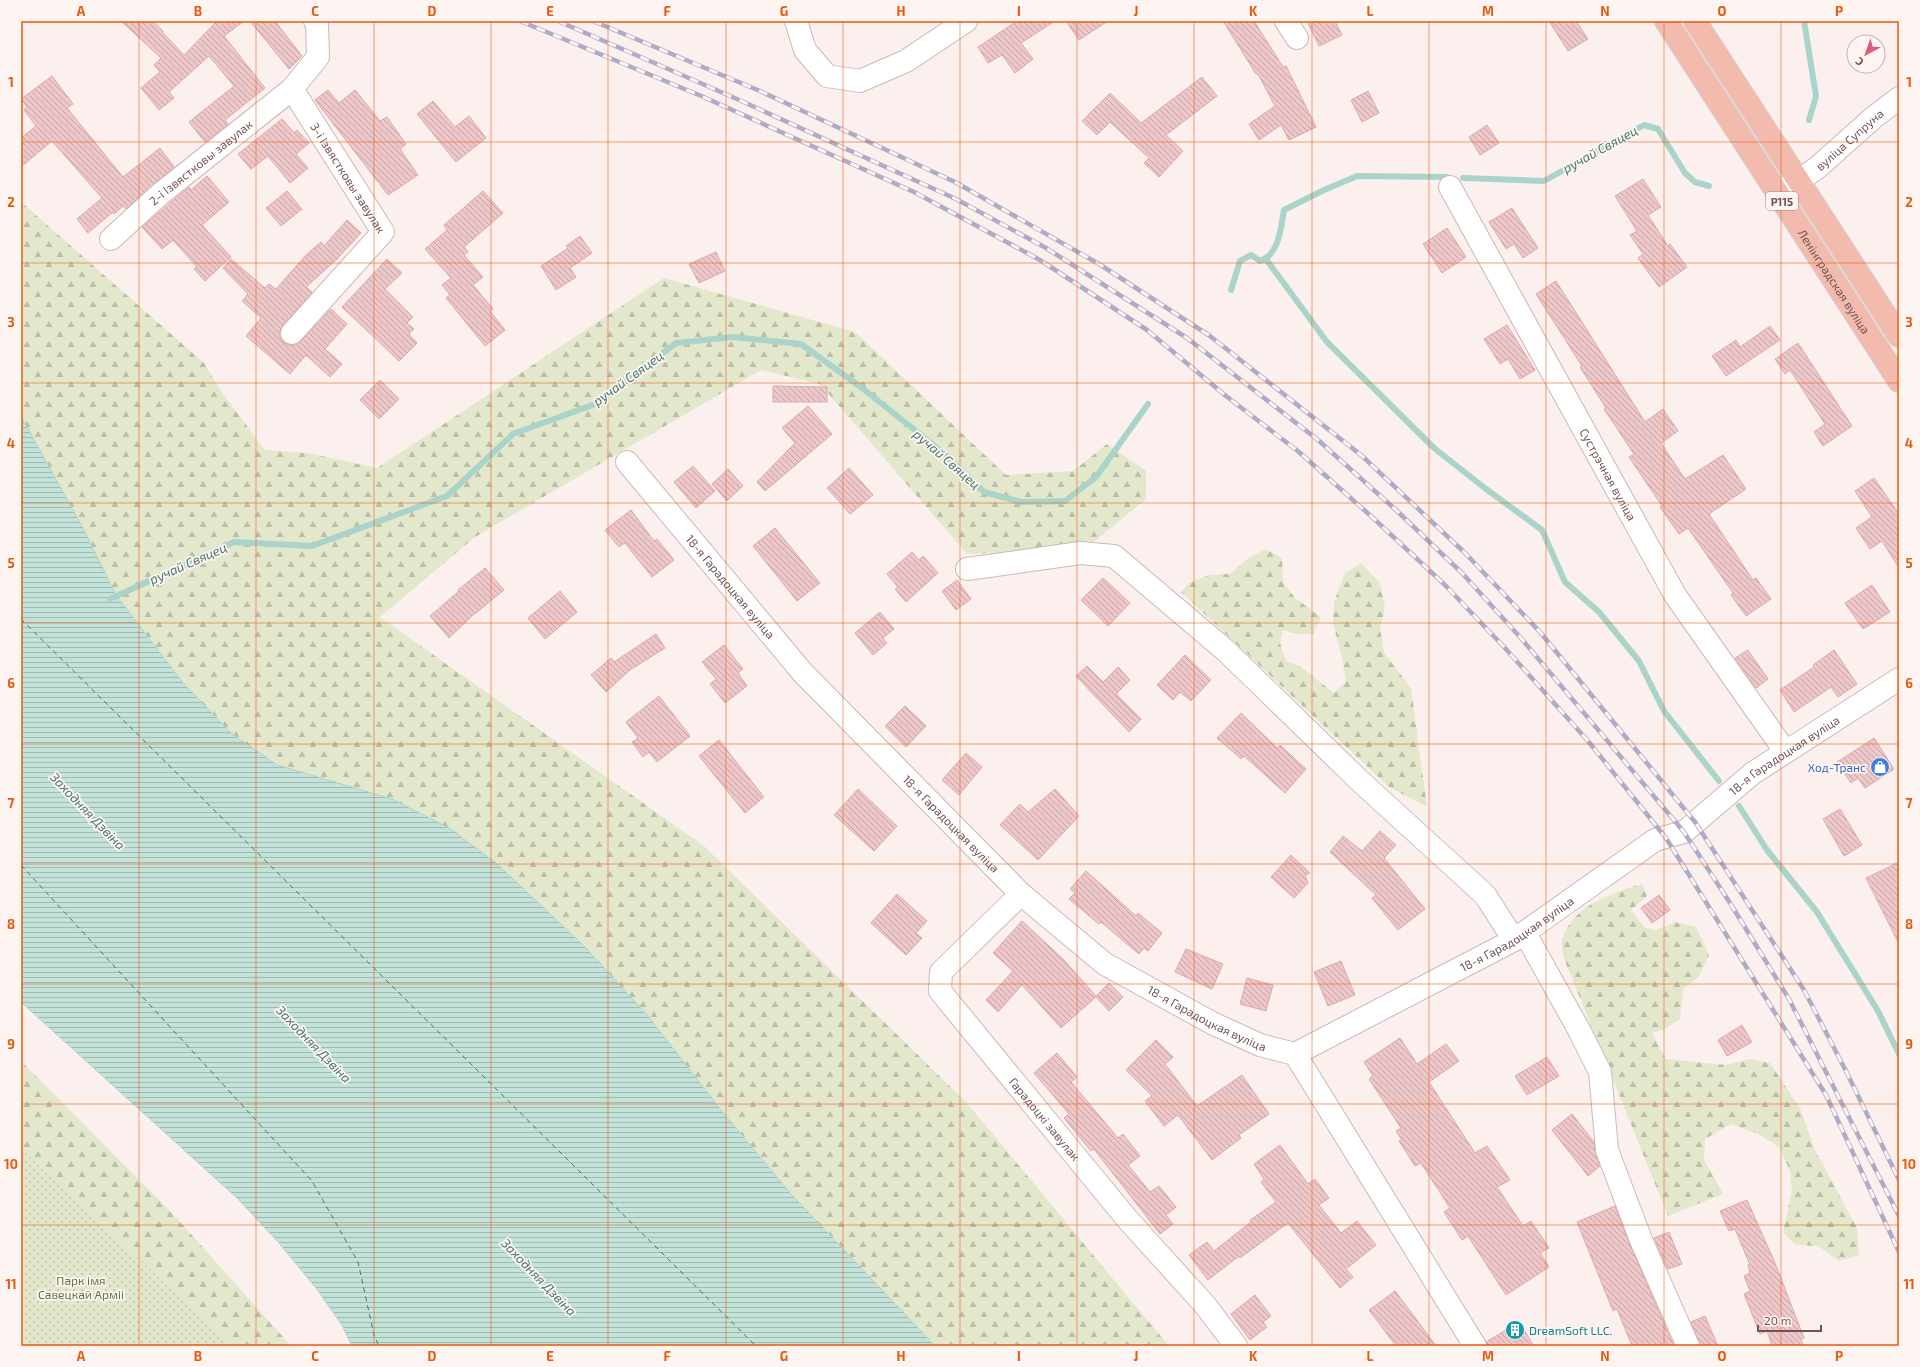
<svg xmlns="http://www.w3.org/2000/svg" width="1920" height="1367" viewBox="0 0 1920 1367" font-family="'Exo 2',sans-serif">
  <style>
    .forest { fill: url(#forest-firs) }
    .park { fill: url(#park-dots) }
    .water { fill: url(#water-rules); stroke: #aad4c9 }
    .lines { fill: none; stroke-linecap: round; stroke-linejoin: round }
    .stream { stroke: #aad4c9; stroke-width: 6 }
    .ferry { stroke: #46776a; stroke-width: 1; stroke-dasharray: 5 4; stroke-linecap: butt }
    .building { fill: url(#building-back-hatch); stroke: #dfa9ac }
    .minor-casing { stroke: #cfb7b6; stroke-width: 24 }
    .primary-casing { stroke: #d8cecf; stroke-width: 24 }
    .minor { stroke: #fff; stroke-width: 22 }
    .primary { stroke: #f2bbad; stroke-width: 22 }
    .rail-casing { stroke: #aeabc5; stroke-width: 4.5 }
    .rail { stroke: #fef5f3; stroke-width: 3; stroke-dasharray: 9; stroke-linecap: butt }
    .grid { fill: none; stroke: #e8590c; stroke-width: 1; stroke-opacity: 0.55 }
    .labels { text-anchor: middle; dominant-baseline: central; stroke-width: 3.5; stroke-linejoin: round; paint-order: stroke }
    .shield { fill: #fef5f3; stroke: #9e8284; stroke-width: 1 }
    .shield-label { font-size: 11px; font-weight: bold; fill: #755154 }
    .street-label { font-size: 12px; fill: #755154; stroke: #fef5f3 }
    .shop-label { font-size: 12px; fill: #366cbe; stroke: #fef5f3; text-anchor: end }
    .park-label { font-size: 12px; fill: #677347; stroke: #fef5f3 }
    .culture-label { font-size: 12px; fill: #0d838f; stroke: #fef5f3; text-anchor: start }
    .water-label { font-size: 13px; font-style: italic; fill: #46776a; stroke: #fef5f3 }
    .neatline { fill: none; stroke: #e8590c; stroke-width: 1.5 }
    .grid-label { font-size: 13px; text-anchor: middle; font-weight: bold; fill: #e8590c }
  </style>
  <defs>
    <pattern id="forest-firs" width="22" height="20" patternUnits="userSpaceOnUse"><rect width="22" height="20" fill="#e3e8cc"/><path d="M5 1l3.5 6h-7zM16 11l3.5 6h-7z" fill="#bdbea8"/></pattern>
    <pattern id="park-dots" width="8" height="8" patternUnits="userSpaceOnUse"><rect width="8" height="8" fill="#e3e8cc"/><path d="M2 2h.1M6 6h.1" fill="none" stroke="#bdbea8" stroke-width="1.8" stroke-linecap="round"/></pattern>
    <pattern id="water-rules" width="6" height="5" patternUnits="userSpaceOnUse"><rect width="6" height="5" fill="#c3e3da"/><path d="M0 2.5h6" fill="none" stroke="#a3bab3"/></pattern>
    <pattern id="building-back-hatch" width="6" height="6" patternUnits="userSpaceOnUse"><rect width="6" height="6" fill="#eec7c8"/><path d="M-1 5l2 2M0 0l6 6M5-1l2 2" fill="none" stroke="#c5a4a5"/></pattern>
  </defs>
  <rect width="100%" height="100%" fill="#fbf0ed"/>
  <g class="forest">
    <polygon points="21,202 204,363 223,394 265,450 308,453 377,468 664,278 855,332 1006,475 1073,471 1107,444 1146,471 1146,499 1085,549 967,554 820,384 761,370 475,537 380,617 704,846 966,1102 1169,1346 935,1346 791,1194 724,1114 648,1016 585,947 496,863 392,799 277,765 231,733 183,683 116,595 84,530 21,416"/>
    <polygon points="1266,549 1282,558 1283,582 1295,598 1321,617 1313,634 1297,634 1283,630 1280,643 1286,661 1300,666 1334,693 1346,681 1342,657 1333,623 1334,602 1345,573 1361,563 1380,583 1385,608 1380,628 1384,653 1411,688 1427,807 1389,787 1181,592 1189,583 1209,575 1230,574 1250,557"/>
    <path d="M1642,884L1647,896L1631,910L1645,928L1656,930L1675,922L1696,927L1709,955L1699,977L1683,989L1680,1019L1665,1029L1652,1033L1666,1059L1726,1065L1749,1059L1770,1063L1800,1108L1815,1150L1857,1228L1859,1255L1839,1261L1818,1246L1796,1245L1783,1233L1792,1189L1790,1171L1779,1147L1758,1134L1731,1124L1705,1139L1704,1160L1723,1194L1668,1216L1563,956C1563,950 1561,942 1563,937C1574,905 1613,893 1642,884Z"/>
    <polygon points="21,1061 173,1214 291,1346 21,1346"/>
  </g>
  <polygon class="park" points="21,1149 232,1346 21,1346"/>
  <polygon class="water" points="21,416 84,530 116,595 183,683 231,733 277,765 392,799 449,828 496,863 585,947 648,1016 724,1114 791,1194 935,1346 352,1346 342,1325 316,1288 279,1243 237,1198 21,1002"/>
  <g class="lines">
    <g class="stream">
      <polyline points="1804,21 1816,96 1809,120"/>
      <polyline points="1463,178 1544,181 1644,125 1658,129 1685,173 1695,182 1709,186"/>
      <polyline points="1266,259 1327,342 1434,448 1486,489 1542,530 1565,582 1599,612 1639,661 1664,711 1719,781"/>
      <path d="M1231,290L1240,261L1251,255L1260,261C1279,255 1281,227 1284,210L1324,190L1357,176L1447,177"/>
      <polyline points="110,599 234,542 312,546 447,496 513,434 595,404 676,343 733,337 801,344 862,388 941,451 984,492 1021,502 1065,501 1096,477 1148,404"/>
      <polyline points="1739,806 1767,850 1817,912 1878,1011 1899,1054"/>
    </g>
    <g class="ferry">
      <polyline points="21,619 756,1346"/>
      <polyline points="21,865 312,1181 358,1262 374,1335 379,1346"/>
    </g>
  </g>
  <g class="building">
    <polygon points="121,21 152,21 163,31 162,32 184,55 217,21 244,21 224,36 265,88 225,120 228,124 205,142 189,122 234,86 209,56 169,92 174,98 159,110 141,88 160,72 154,65 161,58"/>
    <polygon points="250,21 275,21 302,56 289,69"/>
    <polygon points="1017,21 1055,21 1021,43 1033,59 1015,73 1002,55 988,63 978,47"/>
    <polygon points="1066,21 1108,21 1079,40"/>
    <polygon points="1223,21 1254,21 1283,67 1286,66 1316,127 1289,140 1281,125 1259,140 1249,124 1275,106 1258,74 1256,74"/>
    <polygon points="1307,21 1335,21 1342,35 1319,46"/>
    <polygon points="1549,21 1576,21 1588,39 1568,51"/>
    <polygon points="52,76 73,104 67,108 123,177 160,148 174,167 126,209 123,206 114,214 113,212 88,233 77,219 102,198 52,141 21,167 21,138 36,126 24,110 27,107 21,99"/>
    <polygon points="1202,77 1217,96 1166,135 1183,151 1159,177 1144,163 1149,158 1110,122 1097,135 1082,121 1110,93 1141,123"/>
    <polygon points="328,90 339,103 355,90 380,121 387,117 406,144 400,149 418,175 388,195 315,100"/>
    <polygon points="1368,91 1379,113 1362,122 1351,100"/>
    <polygon points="433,101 455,127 469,116 486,138 456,162 417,114"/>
    <polygon points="282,119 294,133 297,130 309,143 296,154 308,168 290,183 268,156 251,169 238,154"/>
    <polygon points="1487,125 1499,143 1480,155 1469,137"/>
    <polygon points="207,176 229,202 202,225 231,257 205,281 194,269 197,267 173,240 162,249 142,227 189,187 191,190"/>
    <polygon points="1643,179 1661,207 1648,215 1668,246 1670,244 1687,267 1659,287 1638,258 1643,254 1630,235 1637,231 1615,196"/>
    <polygon points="287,191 302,209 281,226 266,208"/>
    <polygon points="483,191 503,213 464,247 468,252 464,255 483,277 473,285 493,309 490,311 505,330 485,346 446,298 450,295 442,285 451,278 425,249 447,230 444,225"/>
    <polygon points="1512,208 1538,248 1523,258 1514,244 1506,249 1489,222"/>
    <polygon points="347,220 361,233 336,260 306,287 312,292 283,325 280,331 280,337 284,343 290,345 296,345 301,341 331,309 347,324 325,349 342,364 330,377 306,355 290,374 246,336 261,318 242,301 248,294 223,268 231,259 265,288 269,284 276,289 306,255 321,242 324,246"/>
    <polygon points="1447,228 1466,257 1442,273 1423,244"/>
    <polygon points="580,236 592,253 570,268 576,277 556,290 541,266 568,248 566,246"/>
    <polygon points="716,252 725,271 699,283 689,264"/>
    <polygon points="387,259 402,273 385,289 413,317 407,323 414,329 409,334 417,343 399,361 342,307"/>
    <polygon points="1556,281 1645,422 1663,409 1678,431 1661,443 1685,479 1723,455 1746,489 1709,514 1753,580 1756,578 1771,599 1746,616 1731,595 1733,593 1688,528 1679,534 1660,507 1662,506 1629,457 1634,454 1604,409 1606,408 1580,367 1582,366 1536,294"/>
    <polygon points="1507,325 1535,370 1520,379 1508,359 1500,364 1484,339"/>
    <polygon points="1770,326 1780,340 1726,376 1712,356 1736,340 1740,347"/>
    <polygon points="1798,343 1852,426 1823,446 1814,432 1825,424 1790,370 1785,374 1775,359"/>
    <polygon points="380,380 399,399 379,419 360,400"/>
    <polygon points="773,386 827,387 827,402 773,402"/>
    <polygon points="808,406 832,434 765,491 757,482 795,443 782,428"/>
    <polygon points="693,466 715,491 696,508 674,482"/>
    <polygon points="849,468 873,495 850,514 827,488"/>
    <polygon points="728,469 743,486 727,501 712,484"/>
    <polygon points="1874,478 1899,514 1899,568 1882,541 1870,549 1856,528 1872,517 1855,491"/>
    <polygon points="631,510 654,541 657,539 674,560 652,577 625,543 619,547 605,530"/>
    <polygon points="775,528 820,583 797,601 753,546"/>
    <polygon points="912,552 919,560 923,556 938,573 906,602 895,589 898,587 887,574"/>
    <polygon points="485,568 504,590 471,617 449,638 430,616 459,591 458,590"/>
    <polygon points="1103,578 1130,603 1108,626 1081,600"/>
    <polygon points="957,580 971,599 956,610 942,591"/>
    <polygon points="1872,585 1890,612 1863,629 1845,603"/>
    <polygon points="560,591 577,612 545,639 528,618"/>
    <polygon points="880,612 894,629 883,638 887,643 873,655 855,633"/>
    <polygon points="656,634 665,648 630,670 606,692 591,675 611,658 614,662"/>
    <polygon points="724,645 743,669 738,673 747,686 725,703 710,684 716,679 702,662"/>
    <polygon points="1748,650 1768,679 1756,688 1735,658"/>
    <polygon points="1834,650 1857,684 1838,697 1831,687 1794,712 1780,690 1814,667 1813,665"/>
    <polygon points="1185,655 1211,680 1191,701 1180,692 1173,700 1157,685"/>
    <polygon points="1087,666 1103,682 1118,667 1130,680 1116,694 1141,719 1129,732 1076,676"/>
    <polygon points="659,696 690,736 657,762 649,752 643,757 632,742 638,738 626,722"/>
    <polygon points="905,706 926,726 906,747 885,726"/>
    <polygon points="1241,713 1277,748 1280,745 1306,769 1285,793 1244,756 1241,759 1217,738"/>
    <polygon points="1874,738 1894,769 1865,788 1858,778 1851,783 1837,762"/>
    <polygon points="719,740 764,797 745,813 699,756"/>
    <polygon points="966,753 982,767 959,795 942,780"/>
    <polygon points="858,789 897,826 874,851 834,815"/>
    <polygon points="1055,789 1079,816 1038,860 1000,825 1020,804 1028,812"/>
    <polygon points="1840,809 1862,845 1844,856 1823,819"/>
    <polygon points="1380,831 1396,845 1384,858 1425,909 1398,930 1372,898 1376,895 1330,852 1343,836 1362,851"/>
    <polygon points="1291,855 1310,873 1305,875 1308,883 1294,898 1271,877"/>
    <polygon points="1899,862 1899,944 1866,878"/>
    <polygon points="1086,871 1136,916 1138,913 1162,933 1148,951 1144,948 1139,954 1101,922 1099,924 1069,899 1075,893 1070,889"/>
    <polygon points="897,894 927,921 916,933 922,938 906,955 871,923"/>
    <polygon points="1659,895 1670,910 1652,923 1641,908"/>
    <polygon points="1022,921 1063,959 1096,996 1109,983 1123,997 1109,1011 1096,997 1061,1028 1022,985 998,1012 986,1000 1013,971 993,953"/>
    <polygon points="1186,949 1223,964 1212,989 1175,972"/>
    <polygon points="1341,961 1355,995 1328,1006 1314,972"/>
    <polygon points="1247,978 1273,985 1266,1011 1240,1004"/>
    <polygon points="1742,1025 1752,1042 1727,1056 1718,1040"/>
    <polygon points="1400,1038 1417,1064 1446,1044 1459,1061 1429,1082 1475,1153 1487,1146 1510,1180 1497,1187 1523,1226 1531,1221 1549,1248 1540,1253 1549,1267 1506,1295 1468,1236 1462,1240 1444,1212 1450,1208 1421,1163 1415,1166 1399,1141 1402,1140 1396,1131 1401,1128 1369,1079 1373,1076 1364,1062"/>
    <polygon points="1156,1040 1173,1057 1165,1064 1197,1106 1242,1075 1269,1114 1239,1135 1241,1138 1212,1160 1178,1115 1164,1126 1145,1101 1152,1096 1126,1070"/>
    <polygon points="1057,1053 1077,1077 1071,1082 1118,1138 1123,1134 1140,1156 1128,1165 1150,1192 1159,1186 1176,1207 1166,1215 1173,1224 1160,1234 1094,1149 1091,1151 1064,1118 1069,1114 1034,1073"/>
    <polygon points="1547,1057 1559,1076 1527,1095 1515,1076"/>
    <polygon points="1572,1114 1594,1142 1595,1154 1600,1166 1588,1176 1552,1130"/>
    <polygon points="1280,1145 1308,1184 1315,1179 1329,1198 1319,1205 1341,1233 1357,1221 1376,1245 1346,1269 1353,1277 1340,1288 1288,1223 1240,1258 1239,1256 1208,1280 1189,1255 1207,1242 1214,1251 1251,1222 1250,1220 1276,1202 1261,1182 1264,1179 1254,1164"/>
    <polygon points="1747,1200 1775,1263 1804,1338 1801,1340 1804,1346 1772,1346 1767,1331 1760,1334 1744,1294 1750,1291 1744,1276 1750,1273 1748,1265 1750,1265 1735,1229 1729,1231 1720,1211"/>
    <polygon points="1615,1206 1630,1245 1674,1346 1632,1346 1617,1309 1613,1311 1577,1222"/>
    <polygon points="1669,1232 1682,1264 1668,1269 1654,1238"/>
    <polygon points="1395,1291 1408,1308 1436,1346 1396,1346 1369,1310"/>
    <polygon points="1255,1295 1271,1316 1263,1322 1267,1327 1250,1340 1231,1314"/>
    <polygon points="1705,1316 1718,1346 1700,1346 1691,1322"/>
    <polygon points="1519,1322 1534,1346 1487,1346 1486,1342"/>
  </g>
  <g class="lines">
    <defs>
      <g id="minor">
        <polyline points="796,21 805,50 827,76 860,81 906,61 966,21"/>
        <polyline points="1286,21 1297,38"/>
        <path id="s1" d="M292,89L383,232L292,333"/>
        <path id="s2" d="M1450,187L1675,595L1785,751"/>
        <path id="s3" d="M1778,194L1817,168L1873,118L1899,98"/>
        <path id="s4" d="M111,239L159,195L292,89L318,57L317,23L315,21"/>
        <path id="s5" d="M627,462L803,673L1021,894L1105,964L1212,1023L1260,1045L1295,1054L1514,940L1655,840L1684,832L1753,773L1899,679"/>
        <polyline points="967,569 1080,553 1114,556 1225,650 1362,783 1485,895 1514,940"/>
        <path id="s6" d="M1021,894L941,972L940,991L1128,1220L1205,1305L1236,1346"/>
        <polyline points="1525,933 1579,1030 1600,1072 1607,1150 1641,1240 1688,1346"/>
        <polyline points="1295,1054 1475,1346"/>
      </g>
      <g id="primary">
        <path id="s7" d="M1666,21L1899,381"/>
        <polyline points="1695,21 1899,336"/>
      </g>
    </defs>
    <use href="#minor" class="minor-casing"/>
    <use href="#primary" class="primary-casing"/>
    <use href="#minor" class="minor"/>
    <use href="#primary" class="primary"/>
    <defs>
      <g id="rail">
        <polyline points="520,21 699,95 914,192 1040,260 1147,330 1226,396 1299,452 1372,517 1444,584 1505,648 1588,741 1666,838 1826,1095 1899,1252"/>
        <polyline points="558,21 737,99 956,199 1046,248 1187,338 1318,440 1396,510 1462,573 1520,637 1684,832 1730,903 1789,999 1899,1216"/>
        <polyline points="593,21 760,91 955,182 1099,264 1210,336 1361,455 1465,553 1540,632 1695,822 1804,990 1846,1071 1899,1180"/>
      </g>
    </defs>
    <use href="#rail" class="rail-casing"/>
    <use href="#rail" class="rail"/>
  </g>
  <path class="grid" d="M139,21V1346M256,21V1346M374,21V1346M491,21V1346M608,21V1346M726,21V1346M843,21V1346M960,21V1346M1077,21V1346M1194,21V1346M1312,21V1346M1429,21V1346M1546,21V1346M1664,21V1346M1781,21V1346M21,142H1899M21,263H1899M21,383H1899M21,503H1899M21,623H1899M21,744H1899M21,864H1899M21,984H1899M21,1104H1899M21,1225H1899"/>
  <defs>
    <symbol id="shop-disc" viewBox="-11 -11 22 22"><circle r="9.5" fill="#3f7fe0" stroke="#fef5f3"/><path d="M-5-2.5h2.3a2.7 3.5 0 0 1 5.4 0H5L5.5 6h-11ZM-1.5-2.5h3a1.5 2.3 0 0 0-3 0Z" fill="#fff"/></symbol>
    <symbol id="building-disc" viewBox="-11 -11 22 22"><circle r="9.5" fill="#0f9aa8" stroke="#fef5f3"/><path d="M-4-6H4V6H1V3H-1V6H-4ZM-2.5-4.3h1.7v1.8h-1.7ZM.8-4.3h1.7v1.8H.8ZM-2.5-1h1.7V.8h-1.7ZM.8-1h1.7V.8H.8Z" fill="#fff"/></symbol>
  </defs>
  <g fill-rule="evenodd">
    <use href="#shop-disc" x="1869" y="756" width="22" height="22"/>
    <use href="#building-disc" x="1504" y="1319" width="22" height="22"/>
  </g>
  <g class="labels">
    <rect class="shield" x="1766" y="192" width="32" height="18" rx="3"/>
    <g class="shield-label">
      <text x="1782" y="201">Р115</text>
    </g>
    <g class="street-label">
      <text stroke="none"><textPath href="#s3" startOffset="90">вуліца Супруна</textPath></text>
      <text stroke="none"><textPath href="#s4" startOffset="118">2-і Ізвястковы завулак</textPath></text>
      <text stroke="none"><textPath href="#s1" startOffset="105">3-і Ізвястковы завулак</textPath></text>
      <text stroke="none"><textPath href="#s7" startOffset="310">Ленінградская вуліца</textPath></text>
      <text stroke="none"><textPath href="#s2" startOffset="328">Сустрэчная вуліца</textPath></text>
      <text stroke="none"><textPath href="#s5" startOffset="162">18-я Гарадоцкая вуліца</textPath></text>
      <text stroke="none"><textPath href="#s5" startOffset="1482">18-я Гарадоцкая вуліца</textPath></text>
      <text stroke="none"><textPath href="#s5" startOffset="486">18-я Гарадоцкая вуліца</textPath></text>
      <text stroke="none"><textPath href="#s5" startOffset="1158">18-я Гарадоцкая вуліца</textPath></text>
      <text stroke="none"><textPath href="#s5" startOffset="810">18-я Гарадоцкая вуліца</textPath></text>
      <text stroke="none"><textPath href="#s6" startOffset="296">Гарадоцкі завулак</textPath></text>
    </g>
    <g class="shop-label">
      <text x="1866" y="767">Ход-Транс</text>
    </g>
    <g class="park-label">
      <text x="81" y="1280">Парк імя<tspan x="81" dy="14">Савецкай Арміі</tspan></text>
    </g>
    <g class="culture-label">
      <text x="1529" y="1330">DreamSoft LLC.</text>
    </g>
    <g class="water-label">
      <text transform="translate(1600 149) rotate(-29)">ручай Свяцец</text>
      <text transform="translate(628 378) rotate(-36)">ручай Свяцец</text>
      <text transform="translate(947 459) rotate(41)">ручай Свяцец</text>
      <text transform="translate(188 563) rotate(-24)">ручай Свяцец</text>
      <text transform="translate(88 811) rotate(46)">Заходняя Дзвіна</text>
      <text transform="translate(314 1044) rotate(46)">Заходняя Дзвіна</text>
      <text transform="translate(539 1277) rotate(46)">Заходняя Дзвіна</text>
    </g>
  </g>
  <rect width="1920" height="1367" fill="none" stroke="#fef5f3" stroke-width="44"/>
  <g transform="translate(1866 54) rotate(221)"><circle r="19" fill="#fef5f3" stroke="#c7b3b3"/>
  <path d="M0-3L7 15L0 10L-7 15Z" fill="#d76078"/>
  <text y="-6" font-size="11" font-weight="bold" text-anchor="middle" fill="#755154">С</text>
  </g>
  <path d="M1758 1325v6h63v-6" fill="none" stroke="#755154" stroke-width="2"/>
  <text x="1764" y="1325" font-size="12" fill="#755154" stroke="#fef5f3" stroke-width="3" paint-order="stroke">20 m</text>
  <rect x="22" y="22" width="1876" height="1323" class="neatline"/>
  <g class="grid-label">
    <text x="81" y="16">A</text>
    <text x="198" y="16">B</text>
    <text x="315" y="16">C</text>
    <text x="432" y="16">D</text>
    <text x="550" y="16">E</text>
    <text x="667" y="16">F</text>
    <text x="784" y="16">G</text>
    <text x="901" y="16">H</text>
    <text x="1019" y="16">I</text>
    <text x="1136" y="16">J</text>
    <text x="1253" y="16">K</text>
    <text x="1370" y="16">L</text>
    <text x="1488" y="16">M</text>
    <text x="1605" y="16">N</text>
    <text x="1722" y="16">O</text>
    <text x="1839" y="16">P</text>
    <text x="11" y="87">1</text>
    <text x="1909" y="87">1</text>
    <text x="11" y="207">2</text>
    <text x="1909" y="207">2</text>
    <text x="11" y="327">3</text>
    <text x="1909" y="327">3</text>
    <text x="11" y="448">4</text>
    <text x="1909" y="448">4</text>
    <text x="11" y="568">5</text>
    <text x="1909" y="568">5</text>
    <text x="11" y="688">6</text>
    <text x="1909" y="688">6</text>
    <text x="11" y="808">7</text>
    <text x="1909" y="808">7</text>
    <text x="11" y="929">8</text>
    <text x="1909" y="929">8</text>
    <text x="11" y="1049">9</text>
    <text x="1909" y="1049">9</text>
    <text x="11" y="1169">10</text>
    <text x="1909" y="1169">10</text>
    <text x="11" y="1289">11</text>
    <text x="1909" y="1289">11</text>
    <text x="81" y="1361">A</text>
    <text x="198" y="1361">B</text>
    <text x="315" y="1361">C</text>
    <text x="432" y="1361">D</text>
    <text x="550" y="1361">E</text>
    <text x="667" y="1361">F</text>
    <text x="784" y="1361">G</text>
    <text x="901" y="1361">H</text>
    <text x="1019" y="1361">I</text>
    <text x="1136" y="1361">J</text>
    <text x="1253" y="1361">K</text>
    <text x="1370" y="1361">L</text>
    <text x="1488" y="1361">M</text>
    <text x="1605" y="1361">N</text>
    <text x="1722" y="1361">O</text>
    <text x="1839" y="1361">P</text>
  </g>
</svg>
